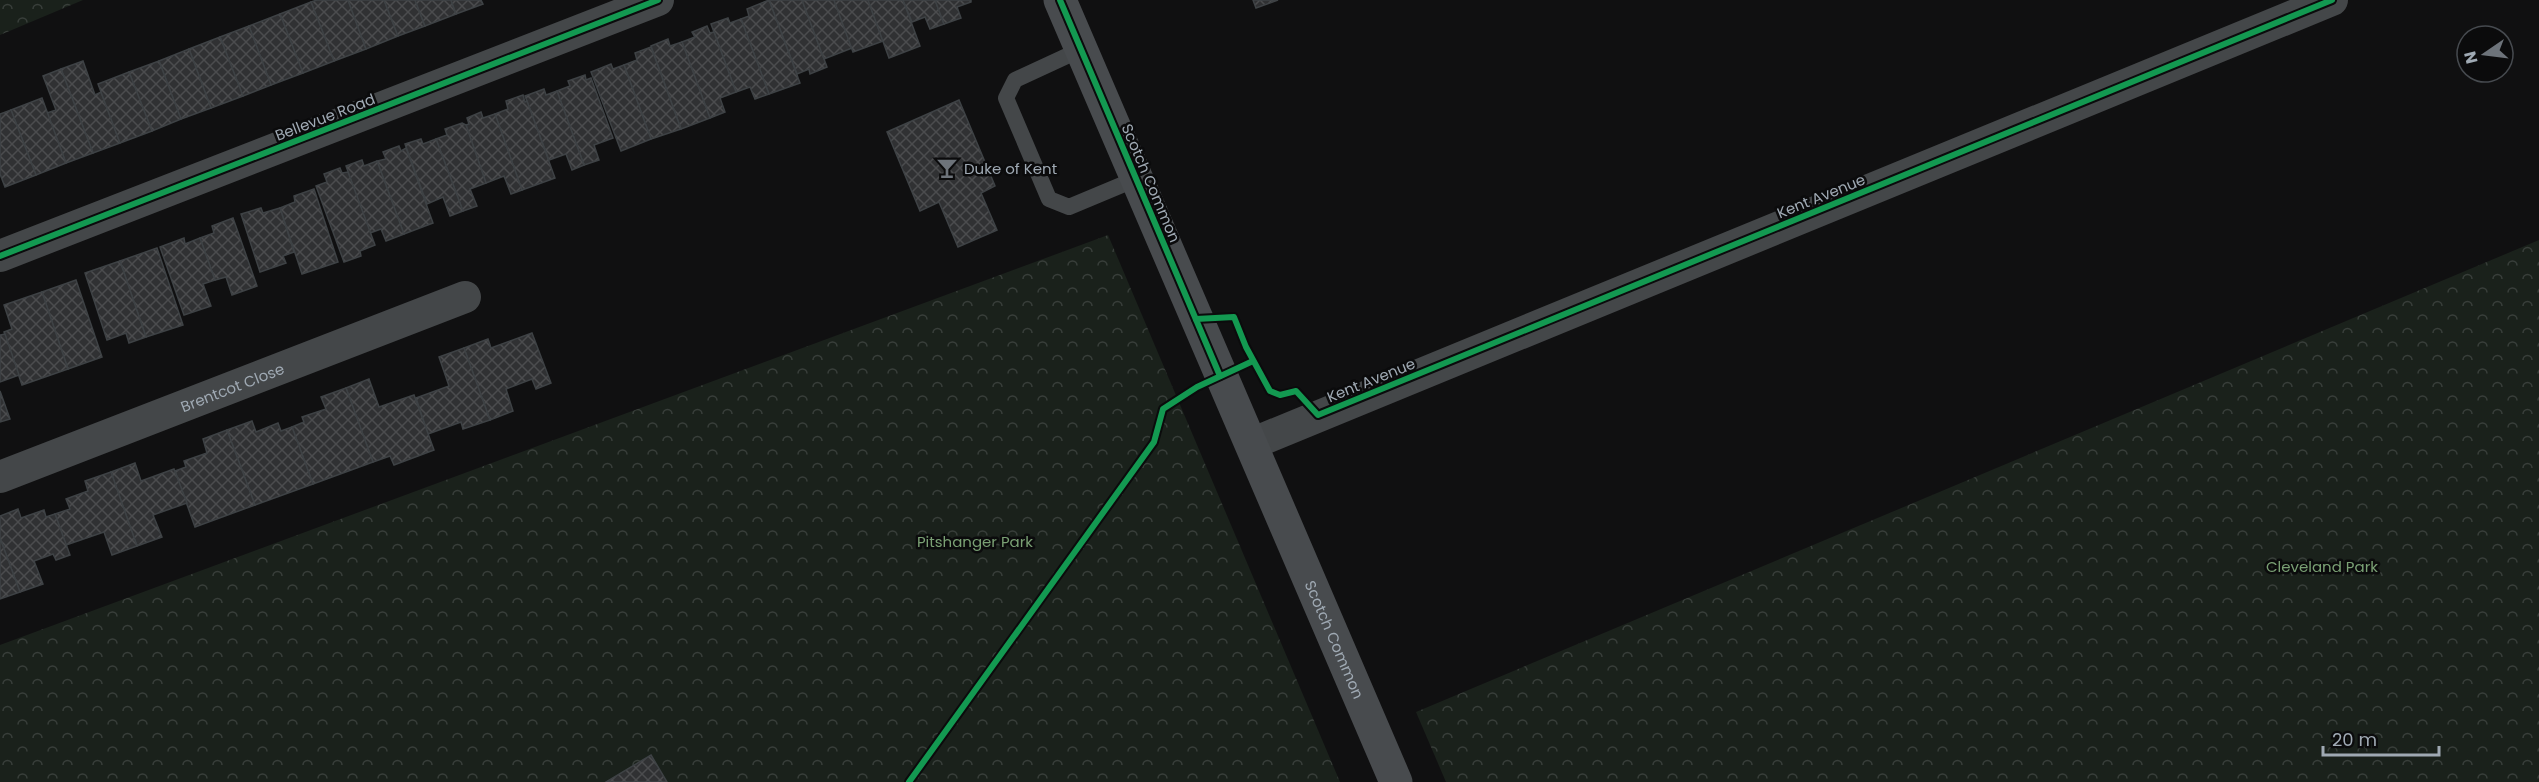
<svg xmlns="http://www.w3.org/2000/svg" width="2539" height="782" viewBox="0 0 2539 782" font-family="Poppins,sans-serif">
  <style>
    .park { fill: url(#park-crowns) }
    .building { fill: url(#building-cross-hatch); stroke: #3e4245; stroke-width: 1.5 }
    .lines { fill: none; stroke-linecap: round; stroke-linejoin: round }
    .service { stroke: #444749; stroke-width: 16 }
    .minor { stroke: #444749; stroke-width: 32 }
    .secondary { stroke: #484b4e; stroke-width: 33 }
    .cycleway-casing { stroke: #0b0b0c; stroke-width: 10 }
    .cycleway { stroke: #139951; stroke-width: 6 }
    .labels { text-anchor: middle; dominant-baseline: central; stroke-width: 5; stroke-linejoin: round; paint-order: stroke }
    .street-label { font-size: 15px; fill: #9fa9b3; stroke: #0b0b0c }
    .poi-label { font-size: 15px; fill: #9fa9b3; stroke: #0b0b0c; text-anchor: start }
    .park-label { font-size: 15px; fill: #7aa074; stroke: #0b0b0c }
  </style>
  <defs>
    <pattern id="park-crowns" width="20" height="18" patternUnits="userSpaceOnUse" patternTransform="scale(1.5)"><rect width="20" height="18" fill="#1a211b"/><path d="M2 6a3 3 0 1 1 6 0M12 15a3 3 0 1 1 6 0" fill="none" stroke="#383e3a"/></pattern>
    <pattern id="building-cross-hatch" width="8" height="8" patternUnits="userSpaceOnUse" patternTransform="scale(1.5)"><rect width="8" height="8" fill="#303133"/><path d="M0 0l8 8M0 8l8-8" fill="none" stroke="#4b4c4e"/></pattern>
  </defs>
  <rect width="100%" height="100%" fill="#101011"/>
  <g class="park">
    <polygon points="0,0 83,0 0,35"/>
    <polygon points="1108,235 1340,782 0,782 0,645"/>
    <polygon points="2539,240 2539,782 1446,782 1416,712"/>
  </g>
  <g class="building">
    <polygon points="317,0 348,0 366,49 334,61 311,2"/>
    <polygon points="348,0 384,0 398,36 366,49"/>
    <polygon points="384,0 415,0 425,26 398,36"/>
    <polygon points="415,0 451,0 456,14 425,26"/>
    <polygon points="451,0 481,0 483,4 456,14"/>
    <polygon points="769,0 802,0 827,67 810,74 809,69 797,74"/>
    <polygon points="769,0 800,83 769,94 741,19 749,16 747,9"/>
    <polygon points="802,0 834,0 852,48 824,59"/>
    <polygon points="834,0 868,0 883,41 853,52"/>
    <polygon points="868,0 903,0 920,46 889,58"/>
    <polygon points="903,0 935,0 944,24 930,29 925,17 912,22"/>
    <polygon points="935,0 971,0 971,2 957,7 961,18 944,24"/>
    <polygon points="1253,0 1278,0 1256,8"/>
    <polygon points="311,2 334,61 303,73 280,14"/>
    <polygon points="280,14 303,73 271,85 249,26"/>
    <polygon points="728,18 730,23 741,19 769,94 755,99 750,87 736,92 711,24"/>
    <polygon points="249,26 271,85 243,96 220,37"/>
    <polygon points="707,26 710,33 714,32 736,92 720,98 725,112 710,118 682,42 695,37 692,32"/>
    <polygon points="220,37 243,96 211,108 189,49"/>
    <polygon points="668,39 670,46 682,42 710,118 681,129 651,46"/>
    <polygon points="651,47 681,129 651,139 624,65 637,60 635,53"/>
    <polygon points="189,49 211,108 181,119 159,61"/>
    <polygon points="83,61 95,95 101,92 120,143 93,153 61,69"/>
    <polygon points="159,61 181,119 152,131 129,72"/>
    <polygon points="611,64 613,69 624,65 651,139 621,151 591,72"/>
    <polygon points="61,69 93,153 66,163 47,113 56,110 43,76"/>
    <polygon points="129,72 152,131 120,143 98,84"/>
    <polygon points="585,75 586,80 591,78 613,138 594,145 599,160 584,165 557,91 570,86 568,81"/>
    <polygon points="544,89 546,95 557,91 584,165 572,170 566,154 549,160 525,96"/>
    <polygon points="523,95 525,102 527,101 555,178 522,190 495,114 508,109 506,101"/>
    <polygon points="42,98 66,163 36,175 11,110"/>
    <polygon points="959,100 995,186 981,193 997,230 958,247 939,202 920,211 887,132"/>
    <polygon points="11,110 36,175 5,187 0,174 0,114"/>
    <polygon points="481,112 483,118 495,114 522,190 511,194 504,176 486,183 466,125 469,124 467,118"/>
    <polygon points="462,123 466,125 486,183 470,189 477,206 463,211 436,139 447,135 445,129"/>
    <polygon points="421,139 423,144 436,139 463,211 450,216 443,197 427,204 405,144"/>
    <polygon points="399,146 401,151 406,148 433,223 404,234 377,161 386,159 383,152"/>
    <polygon points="362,160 364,166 377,161 404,234 386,241 381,229 370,233 346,166"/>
    <polygon points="340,168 342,173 348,172 375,245 360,251 361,256 344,262 316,186 327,182 324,174"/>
    <polygon points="314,189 338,262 302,274 280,208 295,202 294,196"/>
    <polygon points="261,208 263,213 280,208 294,252 283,256 286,263 260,272 241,214"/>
    <polygon points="233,218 257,286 232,295 226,277 215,280 200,238 214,233 212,226"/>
    <polygon points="184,238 185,244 200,238 215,280 203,284 211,306 184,315 160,247"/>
    <polygon points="157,248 183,325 146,337 120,261"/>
    <polygon points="120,261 146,337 129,343 126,333 107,340 85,273"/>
    <polygon points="76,280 102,357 68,369 42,292"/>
    <polygon points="42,292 68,369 22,385 4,332 12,329 4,305"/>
    <polygon points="532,333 551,383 536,389 532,379 506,389 513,411 490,420 464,348 488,339 491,348"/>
    <polygon points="5,334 19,375 0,382 0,335"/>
    <polygon points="464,348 490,420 463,429 461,422 428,434 416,398 449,386 439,357"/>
    <polygon points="369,379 379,407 414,395 434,450 394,465 390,456 373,462 346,388"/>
    <polygon points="346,388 373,462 313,484 292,427 304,422 302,417 326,409 321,397"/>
    <polygon points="0,391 10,419 0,422"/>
    <polygon points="252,421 256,432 278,423 281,431 292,427 313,484 255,505 227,430"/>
    <polygon points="227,430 255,505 195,527 175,471 186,467 184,461 207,453 203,439"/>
    <polygon points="135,463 141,481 174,469 187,503 153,515 162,537 137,546 111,472"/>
    <polygon points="111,472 137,546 112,555 104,532 66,545 55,514 70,509 66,499 88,491 85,481"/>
    <polygon points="18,509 21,518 44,510 46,517 55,514 70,555 56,560 53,554 34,561 43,584 20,592 0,538 0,516"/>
    <polygon points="0,538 20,592 0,599"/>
    <polygon points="651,755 667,782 606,782"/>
  </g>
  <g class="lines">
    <polyline class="service" points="1082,49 1015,80 1006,98 1049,199 1069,207 1136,179"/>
    <g class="minor">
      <polyline points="0,256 658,0"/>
      <polyline points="1251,444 2332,0"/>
      <path id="s1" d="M0,477L465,297"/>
    </g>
    <path class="secondary" id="s2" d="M1060,0L1396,782"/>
    <defs>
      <g id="cycleway">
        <polyline points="1060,0 1220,376"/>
        <polyline points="0,256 658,0"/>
        <polyline points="1196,319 1234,317 1246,347 1270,391 1280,395 1296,391 1318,415 2332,0"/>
        <polyline points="909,782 1154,442 1163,409 1197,387 1253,361"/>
      </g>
    </defs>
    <use href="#cycleway" class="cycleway-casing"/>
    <use href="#cycleway" class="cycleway"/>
  </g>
  <defs>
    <symbol id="bar-bare" viewBox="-9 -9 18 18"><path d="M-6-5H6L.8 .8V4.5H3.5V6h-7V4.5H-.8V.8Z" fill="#6d737a" stroke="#0b0b0c" stroke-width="2.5" paint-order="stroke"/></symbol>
  </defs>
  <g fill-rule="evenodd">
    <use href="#bar-bare" x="932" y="153" width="30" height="30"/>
  </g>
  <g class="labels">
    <g class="street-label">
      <text transform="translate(325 117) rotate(-21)">Bellevue Road</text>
      <text transform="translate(1151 183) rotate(67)">Scotch Common</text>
      <text transform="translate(1821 196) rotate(-22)">Kent Avenue</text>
      <text transform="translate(1371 380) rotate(-22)">Kent Avenue</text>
      <text stroke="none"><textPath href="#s1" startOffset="249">Brentcot Close</textPath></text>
      <text stroke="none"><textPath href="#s2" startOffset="696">Scotch Common</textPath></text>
    </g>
    <g class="poi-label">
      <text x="964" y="168">Duke of Kent</text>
    </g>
    <g class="park-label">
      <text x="975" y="541">Pitshanger Park</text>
      <text x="2322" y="566">Cleveland Park</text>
    </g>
  </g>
  <g transform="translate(2485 54) rotate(256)"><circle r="28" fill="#0b0b0c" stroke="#464a4f" stroke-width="1.5"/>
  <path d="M0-4.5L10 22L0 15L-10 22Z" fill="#6d737a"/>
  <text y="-9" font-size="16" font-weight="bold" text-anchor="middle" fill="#9fa9b3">N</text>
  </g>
  <path d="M2323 746v9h116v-9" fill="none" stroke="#9fa9b3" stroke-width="3"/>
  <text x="2332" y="746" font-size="18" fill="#9fa9b3" stroke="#0b0b0c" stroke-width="4.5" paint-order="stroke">20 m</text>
</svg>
